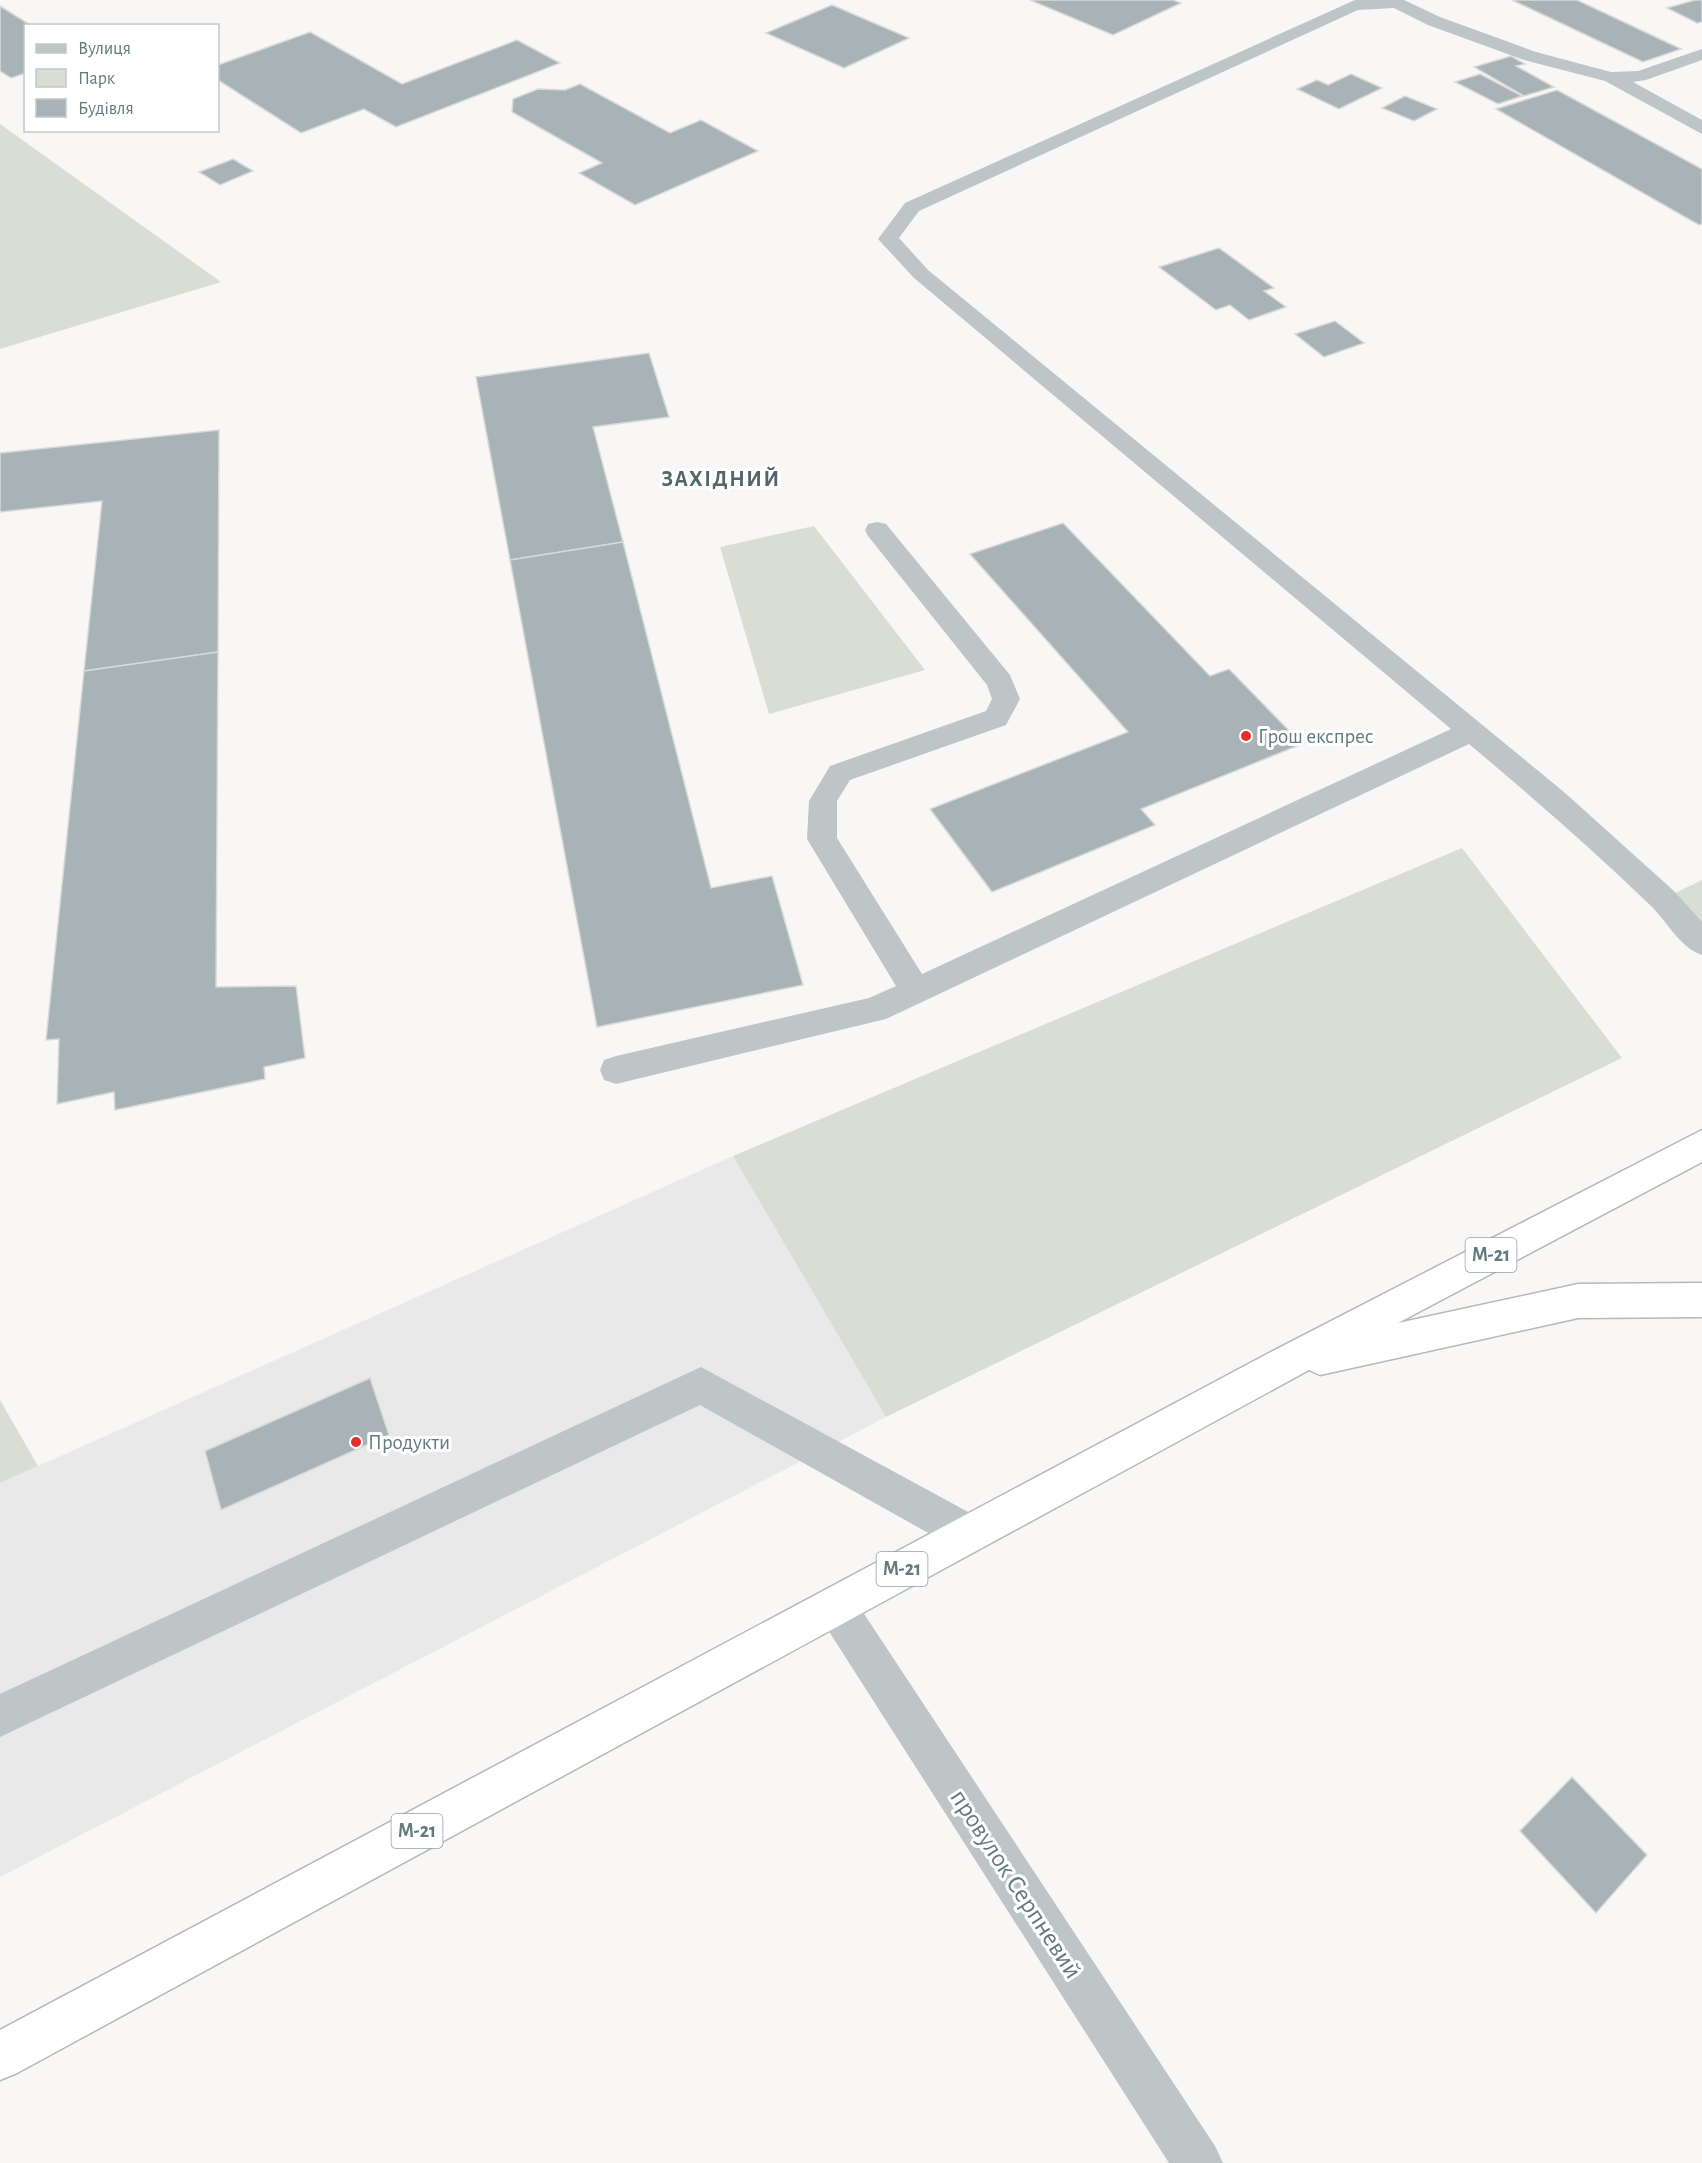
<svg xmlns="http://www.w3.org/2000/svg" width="1702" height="2163" viewBox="0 0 1702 2163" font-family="'Alegreya Sans',sans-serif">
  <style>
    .built { fill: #e8e9e8 }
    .green { fill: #d9ddd4 }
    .building { fill: #a7b3b6; stroke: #d9d9d7; stroke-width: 1.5 }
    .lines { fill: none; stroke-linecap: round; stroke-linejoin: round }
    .highway-casing { stroke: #b4b9bb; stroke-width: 3 }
    .minor { fill: #bec5c7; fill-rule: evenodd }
    .highway { fill: #fff; fill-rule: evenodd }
    .poi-dot { fill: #e62d27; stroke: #fff; stroke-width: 2 }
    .labels { text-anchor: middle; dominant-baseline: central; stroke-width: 6; stroke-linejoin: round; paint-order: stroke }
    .shield { fill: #fff; stroke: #91a1a6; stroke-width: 1.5 }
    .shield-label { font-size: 20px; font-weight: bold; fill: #627980 }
    .poi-label { font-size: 21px; fill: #627980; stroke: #fff; text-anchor: start }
    .far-district-label { font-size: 22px; font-weight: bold; letter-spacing: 1.5px; fill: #54666b; stroke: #fff }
    .near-street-label { font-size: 26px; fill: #627980; stroke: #fff }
  </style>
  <rect width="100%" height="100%" fill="#f8f7f5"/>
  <polygon class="built" points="733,1156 886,1417 0,1877 0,1483"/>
  <g class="green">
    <polygon points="0,124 221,282 0,349"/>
    <polygon points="814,526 925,670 769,714 720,547"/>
    <polygon points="1462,848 1622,1058 886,1417 733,1156"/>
    <polygon points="1702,880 1702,943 1663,899"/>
    <polygon points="0,1400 38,1466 0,1483"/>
  </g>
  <g class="building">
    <polygon points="1030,0 1173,0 1181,3 1113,35"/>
    <polygon points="1512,0 1577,0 1681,49 1643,62"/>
    <polygon points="1695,0 1702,0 1702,22 1697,23 1667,8"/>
    <polygon points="832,5 909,38 844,68 766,33"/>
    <polygon points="0,6 32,26 26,26 26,73 11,78 0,71"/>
    <polygon points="310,32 402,84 517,40 560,63 396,127 364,109 301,133 218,80 218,65"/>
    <polygon points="1511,56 1525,64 1516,66 1554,87 1524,96 1474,67"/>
    <polygon points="1351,74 1382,88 1339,109 1297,89 1317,80 1328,85"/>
    <polygon points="1480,74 1522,96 1498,104 1455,82"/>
    <polygon points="580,84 670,133 701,120 758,151 635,205 579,173 602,163 512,112 513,99 538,89 565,90"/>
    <polygon points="1557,90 1702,169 1702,224 1699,225 1496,109"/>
    <polygon points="1405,96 1437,109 1414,121 1382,108"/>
    <polygon points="233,159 253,171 220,185 199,172"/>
    <polygon points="1219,248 1274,288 1264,291 1286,307 1249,320 1230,305 1216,310 1159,267"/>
    <polygon points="1335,321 1364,343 1324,357 1295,334"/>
    <polygon points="649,353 669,417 593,427 623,542 510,560 476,377"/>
    <polygon points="219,430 218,652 84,671 102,501 0,512 0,453"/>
    <polygon points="1063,523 1210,676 1229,669 1302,744 1141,809 1155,825 992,892 930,809 1128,732 970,554"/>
    <polygon points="623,542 711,888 772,876 803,985 597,1027 510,560"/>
    <polygon points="218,652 216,987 296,986 305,1058 264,1067 265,1079 115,1110 114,1092 57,1104 59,1039 46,1040 84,671"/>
    <polygon points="370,1378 389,1435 221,1510 205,1451"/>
    <polygon points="1572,1777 1647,1855 1596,1913 1520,1831"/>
  </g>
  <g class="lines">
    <defs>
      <polygon id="highway" points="1702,1130 1702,1162 1398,1323 1578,1284 1702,1283 1702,1317 1578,1318 1320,1375 1309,1370 17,2073 0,2080 0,2030 1267,1354"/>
    </defs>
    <use href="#highway" class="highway-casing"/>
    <g class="minor">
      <path d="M1355,0H1404L1440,17L1536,52L1611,72L1638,71L1702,49V60L1646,80L1633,82L1702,120V134L1605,81L1524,60L1428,25L1394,8L1358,10L919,211L899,238L928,270L1564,792L1674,891L1702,922V955C1680,948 1667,921 1650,905C1592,849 1531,796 1469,744L886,1019L616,1084L604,1080L600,1070L604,1060L616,1056L869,998L896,986L807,839L809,801L830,766L986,711L992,699L987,685L868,536L865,530L868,524L877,522L886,524L1010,675L1020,699L1006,725L850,780L837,801V838L922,974L1451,729L914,278L878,239L905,203Z"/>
      <polygon points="701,1367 983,1520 989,1534 983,1548 969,1554 955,1548 700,1405 0,1737 0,1694"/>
      <polygon points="835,1585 849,1591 1215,2146 1223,2163 1169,2163 821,1619 815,1605 821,1591"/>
    </g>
    <use href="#highway" class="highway"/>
  </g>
  <g class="poi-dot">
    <circle cx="1246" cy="736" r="6"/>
    <circle cx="356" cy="1442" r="6"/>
  </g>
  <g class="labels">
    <g class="shield">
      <rect x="1465.5" y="1238" width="51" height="34" rx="4.5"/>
      <rect x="876.5" y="1552" width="51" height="34" rx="4.5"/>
      <rect x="391.5" y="1814" width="51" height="34" rx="4.5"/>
    </g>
    <g class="shield-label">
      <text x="1491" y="1255">М-21</text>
      <text x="902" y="1569">М-21</text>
      <text x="417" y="1831">М-21</text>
    </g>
    <g class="poi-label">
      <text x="1258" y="736">Грош експрес</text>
      <text x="368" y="1442">Продукти</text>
    </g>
    <g class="far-district-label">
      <text x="721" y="479">ЗАХІДНИЙ</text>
    </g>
    <g class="near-street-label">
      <text transform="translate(1016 1884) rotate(57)">провулок Серпневий</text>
    </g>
  </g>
  <rect x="24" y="24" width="195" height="108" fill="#ffffff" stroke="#c0c9cc" stroke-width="1.5"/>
  <rect x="36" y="44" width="30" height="9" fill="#bec5c7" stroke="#c0c9cc" stroke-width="1.5"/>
  <text x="78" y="54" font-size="18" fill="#627980">Вулиця</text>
  <rect x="36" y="69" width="30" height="18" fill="#d9ddd4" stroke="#c0c9cc" stroke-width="1.5"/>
  <text x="78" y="84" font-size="18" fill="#627980">Парк</text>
  <rect x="36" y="99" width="30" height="18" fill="#a7b3b6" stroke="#c0c9cc" stroke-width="1.5"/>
  <text x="78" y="114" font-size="18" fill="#627980">Будівля</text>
</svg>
